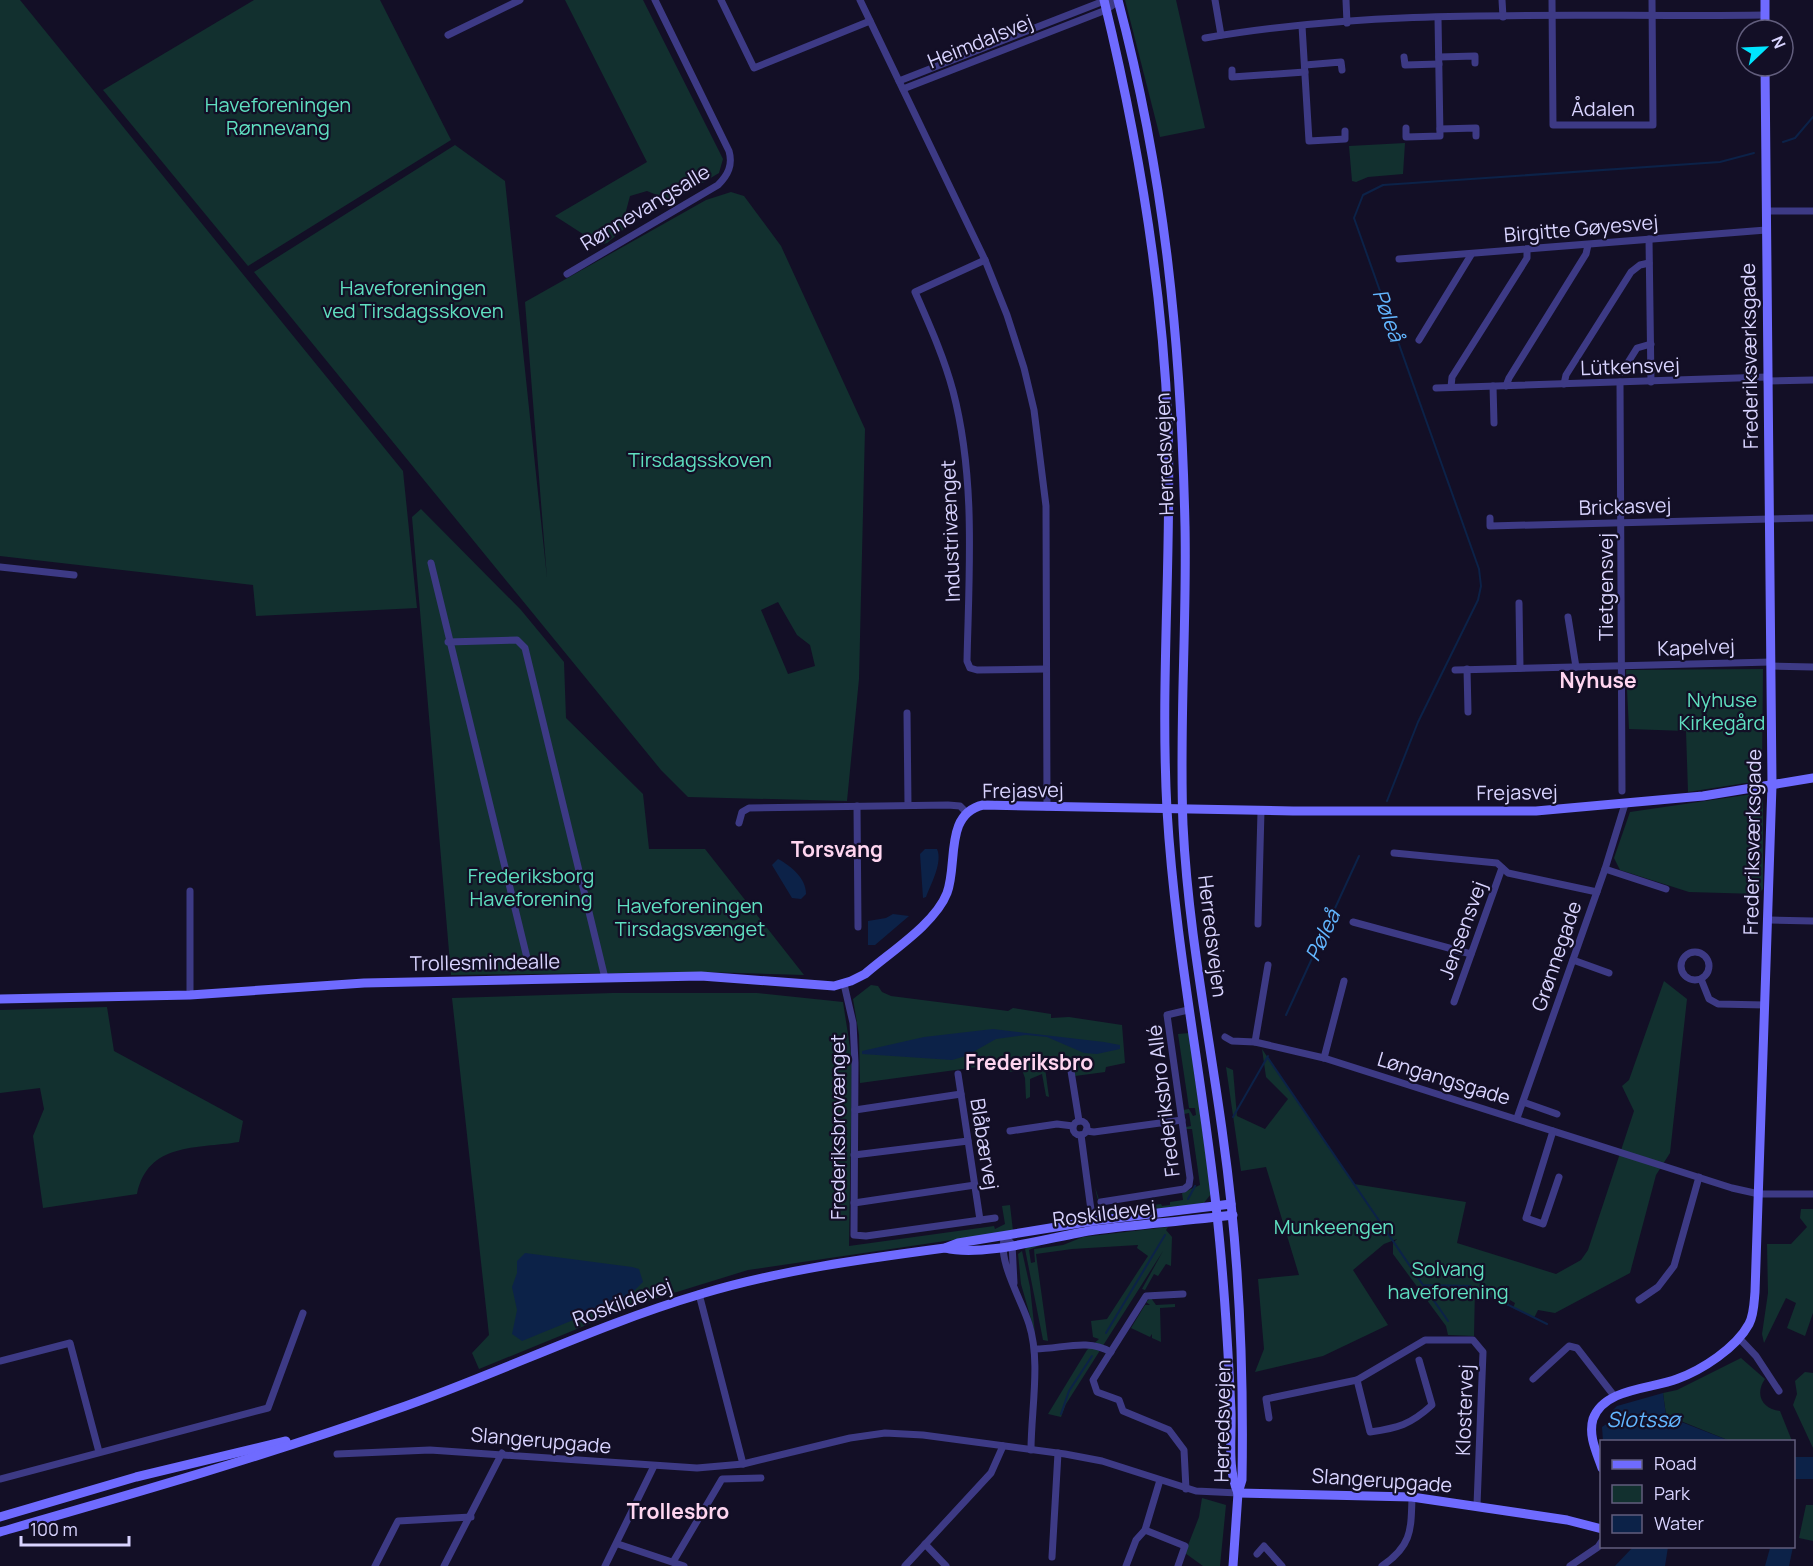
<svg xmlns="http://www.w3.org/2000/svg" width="1813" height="1566" viewBox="0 0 1813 1566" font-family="Manrope,sans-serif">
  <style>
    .green { fill: #12302f; fill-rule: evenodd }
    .water { fill: #0c2248 }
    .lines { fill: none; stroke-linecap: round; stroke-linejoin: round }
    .stream { stroke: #0c2248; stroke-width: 2 }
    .street { stroke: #3d3a85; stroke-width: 7 }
    .secondary { stroke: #6f6bff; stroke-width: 9 }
    .labels { text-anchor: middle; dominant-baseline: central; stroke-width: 4.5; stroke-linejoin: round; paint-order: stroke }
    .street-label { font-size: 20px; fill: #d9d4ff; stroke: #130f26 }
    .park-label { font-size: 20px; fill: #5fe0c0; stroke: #130f26 }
    .water-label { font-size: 21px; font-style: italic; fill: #62b6ff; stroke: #130f26 }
    .neighbourhood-label { font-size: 21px; font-weight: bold; fill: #ffd6f0; stroke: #130f26 }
  </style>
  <rect width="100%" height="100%" fill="#130f26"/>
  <g class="green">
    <polygon points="0,0 20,0 403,471 417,608 256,616 253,585 0,556"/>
    <polygon points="254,0 380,0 451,140 248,266 103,90"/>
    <polygon points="565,0 643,0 723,159 719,173 672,201 647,191 630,196 626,211 629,225 607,243 600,245 555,216 647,162"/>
    <polygon points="1125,0 1176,0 1205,128 1160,137"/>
    <polygon points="1405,143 1403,174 1368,177 1356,182 1352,181 1349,146"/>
    <path d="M455,145L505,181L547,578L525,302L706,200L731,192L744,196L781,246L865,429L859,679L847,801L688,797L661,770L254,272ZM778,602L797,635L810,645L815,666L788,674L761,610Z"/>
    <polygon points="421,509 521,610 564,662 566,718 643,794 649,849 705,849 804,975 705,972 451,975 412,517"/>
    <polygon points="1763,669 1762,770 1752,782 1688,792 1686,731 1629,729 1626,670"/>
    <polygon points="1753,794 1763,800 1763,889 1758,894 1689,892 1620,870 1614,858 1630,812"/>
    <polygon points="1664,981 1687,999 1670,1153 1656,1175 1630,1273 1555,1313 1538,1310 1534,1318 1513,1308 1515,1303 1510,1300 1508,1306 1475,1288 1474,1336 1448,1335 1446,1326 1393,1254 1393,1243 1397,1239 1384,1244 1353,1270 1388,1325 1323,1356 1255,1372 1264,1349 1258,1279 1299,1275 1266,1167 1241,1171 1226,1067 1233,1070 1237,1116 1265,1129 1288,1099 1266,1077 1262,1049 1354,1184 1466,1202 1457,1243 1556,1274 1581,1260 1588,1250 1634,1111 1622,1086 1629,1080"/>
    <polygon points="871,985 878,986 882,992 891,996 1008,1011 1013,1008 1051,1014 1051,1018 1069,1017 1122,1025 1125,1063 1106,1067 1105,1072 1075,1076 1072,1067 1045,1068 1049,1097 1046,1096 1042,1074 1030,1079 1030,1097 1026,1099 1025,1078 1022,1070 1009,1072 1007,1063 860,1083 859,1035 853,999"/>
    <polygon points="613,993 757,993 843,1002 852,1060 849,1246 994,1226 995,1229 1005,1224 1002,1206 1010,1205 1013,1231 748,1270 638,1304 479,1369 472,1353 489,1335 452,998"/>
    <path d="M107,1007L114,1051L243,1121L239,1142C196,1149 148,1142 137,1194L43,1208L33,1136L44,1109L40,1088L0,1093V1010Z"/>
    <path d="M1189,1033L1211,1194L1203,1204L1107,1218L1101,1214L1107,1216C1100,1209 1097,1198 1095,1187L1102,1209L1114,1208V1210L1161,1204L1162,1206L1170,1205V1202L1183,1200L1182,1193L1200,1185L1192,1129H1186V1127L1191,1126L1189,1113L1184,1114L1183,1110L1189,1109L1193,1116L1196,1115L1195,1108H1189L1178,1034Z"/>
    <polygon points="1801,1209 1813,1209 1813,1313 1805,1336 1787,1328 1796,1303 1786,1298 1764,1343 1762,1334 1768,1293 1767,1244 1791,1244 1807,1227 1800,1218"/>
    <polygon points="1168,1227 1166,1230 1172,1237 1171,1266 1166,1264 1158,1276 1154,1274 1145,1290 1142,1289 1163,1251 1066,1404 1061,1417 1048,1414 1087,1350 1099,1339 1093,1337 1091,1321 1107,1319 1148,1256 1137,1248 1138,1245 1072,1249 1036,1254 1048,1341 1043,1340 1025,1249 1028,1245 1043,1244 1029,1250 1031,1263 1035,1262 1034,1249 1063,1245 1083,1237"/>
    <polygon points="1022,1251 1030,1287 1035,1333 1021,1284 1018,1254"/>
    <polygon points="1151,1298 1156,1305 1175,1304 1175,1307 1160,1308 1161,1342 1152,1338 1152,1334 1150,1337 1131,1328 1145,1305 1150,1305 1146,1302"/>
    <path d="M1741,1358L1765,1379C1754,1395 1763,1409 1780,1411L1792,1441H1730L1666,1415L1663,1393L1677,1390Z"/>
    <polygon points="1805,1372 1813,1373 1813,1448 1793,1405 1797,1394 1795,1381"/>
    <polygon points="1202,1498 1226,1505 1220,1566 1203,1566 1185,1553 1199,1517"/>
    <polygon points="1806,1505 1813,1505 1813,1541 1799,1538"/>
  </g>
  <g class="water">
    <path d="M925,849H937C943,862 931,884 926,897L923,898L920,854Z"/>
    <path d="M778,859C791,866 806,878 806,894L801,899L792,898L772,865Z"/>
    <polygon points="893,914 909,916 875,945 868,945 868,921 886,918"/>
    <polygon points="993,1029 1104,1042 1120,1045 1120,1049 1097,1054 1084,1053 1047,1037 1026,1035 996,1039 966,1056 952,1060 862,1054 862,1051 924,1037"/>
    <polygon points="525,1253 632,1267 639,1269 643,1282 627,1298 522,1341 512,1334 517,1310 512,1287 517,1273 517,1261"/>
    <polygon points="1663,1393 1666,1416 1730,1441 1603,1441 1602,1427 1611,1421 1612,1411 1617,1406"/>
    <rect x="1794" y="1457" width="19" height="22"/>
    <polygon points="1633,1547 1668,1547 1665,1566 1615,1566"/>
    <polygon points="1773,1547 1793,1547 1789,1566 1765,1566 1770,1548"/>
  </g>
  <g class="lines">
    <g class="stream">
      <polyline points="1783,142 1795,138 1813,117"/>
      <polyline points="1387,801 1418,722 1478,600 1481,586 1479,569 1354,218 1363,195 1383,185 1720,162 1754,153"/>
      <polyline points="1286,1015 1359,856"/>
      <polyline points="1268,1058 1423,1285 1470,1286 1547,1324"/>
      <polyline points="1233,1117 1268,1056"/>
      <polyline points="1188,1199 1195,1186"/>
      <polyline points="1423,1285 1448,1321"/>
      <polyline points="1106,1333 1165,1235"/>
      <polyline points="1061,1414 1069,1391 1092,1356"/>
    </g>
    <g class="street">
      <polyline points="721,0 754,68 870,21"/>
      <polyline points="860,0 985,260 1007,315 1024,368 1034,410 1046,506 1047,807"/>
      <polyline points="1215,0 1221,35"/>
      <polyline points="1346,0 1347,23"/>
      <polyline points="1502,0 1503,17"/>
      <polyline points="1552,0 1553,125 1653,125 1652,0"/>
      <polyline points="1302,26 1309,141 1345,139 1345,131"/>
      <polyline points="448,35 520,0"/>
      <path d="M1205,38C1388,6 1581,18 1765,15"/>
      <polyline points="1404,57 1405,65 1439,64"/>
      <polyline points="1439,57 1475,56 1475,63"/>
      <polyline points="1305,65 1341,62 1342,70"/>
      <polyline points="1232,70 1232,77 1305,72"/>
      <polyline points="899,81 1104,1 1118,1"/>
      <polyline points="903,89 1106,10 1118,1"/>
      <polyline points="1406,128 1406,137 1440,136 1438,18"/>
      <polyline points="1440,129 1476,128 1476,136"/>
      <polyline points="1766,211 1813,211"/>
      <polyline points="1649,239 1651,382"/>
      <polyline points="1399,259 1766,230"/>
      <path d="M985,260L915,292C929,324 944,357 953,391C976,479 969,571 967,661L970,668L977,670L1046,669"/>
      <path d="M567,274L718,185C728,175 733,165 729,151L655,0"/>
      <polyline points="1419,340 1471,255"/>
      <polyline points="1622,372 1637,348 1651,344"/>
      <polyline points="1767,381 1813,380"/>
      <polyline points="1620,382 1622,791"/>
      <polyline points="1564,384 1566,375 1631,272 1640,265 1649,263"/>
      <polyline points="1493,386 1494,423"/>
      <polyline points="1506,386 1509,378 1586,254 1588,245"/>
      <polyline points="1451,387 1452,377 1527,258 1527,249"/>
      <polyline points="1436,388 1767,377"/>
      <polyline points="1490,518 1490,526 1813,518"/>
      <polyline points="431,563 529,966"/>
      <polyline points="0,567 74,575"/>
      <polyline points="1519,603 1520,668"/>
      <polyline points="1568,617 1576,667"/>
      <polyline points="448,642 517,640 525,648 605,978"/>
      <polyline points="1771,666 1813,667"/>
      <polyline points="1467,669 1468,712"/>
      <polyline points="1455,670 1771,662"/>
      <polyline points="907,713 908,805"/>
      <polyline points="857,806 858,927"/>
      <polyline points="739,823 742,812 749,808 948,805 960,806 967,813"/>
      <polyline points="1394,853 1497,863 1508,873 1597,892"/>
      <polyline points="1605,869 1666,889"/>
      <polyline points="190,891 190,995"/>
      <polyline points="1770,920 1813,921"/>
      <polyline points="1353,922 1471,954"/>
      <polyline points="1258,924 1261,811"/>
      <circle cx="1695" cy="966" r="14"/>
      <polyline points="1573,960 1609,973"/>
      <polyline points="1701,979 1709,999 1718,1004 1765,1005"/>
      <polyline points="844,984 853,1023 855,1063 854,1235 866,1236 995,1218"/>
      <polyline points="1454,1002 1502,868"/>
      <polyline points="1225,1037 1232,1041 1255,1042 1324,1058 1732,1188 1759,1194 1813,1194"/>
      <polyline points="1255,1042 1268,965"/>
      <polyline points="1324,1058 1344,981"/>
      <polyline points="1071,1071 1079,1121"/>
      <polyline points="958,1074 980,1220"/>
      <polyline points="1523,1102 1557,1114"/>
      <polyline points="855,1110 961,1094"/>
      <polyline points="1517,1118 1605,869 1625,804"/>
      <circle cx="1080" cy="1128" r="7"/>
      <polyline points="1010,1131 1057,1124 1073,1126"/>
      <polyline points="1086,1131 1094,1132 1182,1120"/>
      <polyline points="1553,1131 1526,1218 1543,1224 1559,1177"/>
      <polyline points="1081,1135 1093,1225"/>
      <polyline points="854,1155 968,1141"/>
      <polyline points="1101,1202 1184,1189 1189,1185 1190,1178 1167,1015 1188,1010"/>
      <polyline points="854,1203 975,1185"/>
      <path d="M1014,1283L1012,1244L1005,1237C996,1258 1022,1301 1029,1324C1041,1361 1031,1411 1031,1450"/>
      <polyline points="699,1294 743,1464"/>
      <polyline points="1183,1294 1146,1296 1093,1380 1097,1392 1119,1400 1123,1411 1169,1430 1184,1450 1186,1489"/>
      <polyline points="1639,1300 1658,1287 1674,1266 1699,1177"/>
      <polyline points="1739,1338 1756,1356 1779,1391"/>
      <path d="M1035,1349C1062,1349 1087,1338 1111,1352"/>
      <polyline points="0,1361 70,1343 99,1452"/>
      <polyline points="1533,1379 1569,1346 1577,1348 1615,1397"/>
      <path d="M1357,1380L1370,1432C1398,1428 1410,1425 1432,1405L1419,1360"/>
      <polyline points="1269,1418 1266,1399 1357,1380 1425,1340 1473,1340 1483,1352 1477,1505"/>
      <polyline points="337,1454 430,1450 697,1468 743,1464 850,1438 885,1433 923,1435 1065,1454 1102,1461 1196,1491 1238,1493"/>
      <polyline points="0,1479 268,1408 303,1313"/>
      <polyline points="1145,1530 1185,1546 1178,1566"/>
      <polyline points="618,1544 684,1566"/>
      <polyline points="925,1544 946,1566"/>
      <polyline points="1257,1554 1264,1546 1282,1566"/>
      <polyline points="1052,1557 1058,1453"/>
      <polyline points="673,1562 722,1479 761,1478"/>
      <polyline points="375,1566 398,1521 471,1517"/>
      <polyline points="444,1566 502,1453"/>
      <polyline points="605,1566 654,1466"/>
      <polyline points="905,1566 991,1473 1003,1446"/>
      <polyline points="1126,1566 1136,1540 1145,1530 1160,1480"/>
      <path d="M1382,1566C1412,1546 1411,1530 1412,1497"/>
      <polyline points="1570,1566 1598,1547 1602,1541"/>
    </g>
    <g class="secondary">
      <path d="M1104,0C1138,140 1162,281 1168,425C1172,553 1160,682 1167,810C1175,946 1203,1080 1217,1215C1224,1280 1228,1346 1231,1411C1232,1438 1227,1468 1238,1493"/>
      <path d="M1118,0C1165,177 1181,343 1185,526C1187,625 1179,725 1183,825C1188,930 1209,1033 1223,1137C1239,1251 1244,1365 1242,1480L1238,1493L1233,1566"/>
      <polyline points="1765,0 1765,30"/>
      <path d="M0,999L190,995L364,983L701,976L834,986L851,981L865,974C890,952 935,924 947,893C958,864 944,814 983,805L1293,811H1536L1703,796L1813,778"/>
      <path d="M945,1248C983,1258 1054,1236 1095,1230C1141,1224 1187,1221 1233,1215"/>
      <path d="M1602,1468C1597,1453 1588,1436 1593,1419C1604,1388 1651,1389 1677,1379C1702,1370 1736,1348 1749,1324C1754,1315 1754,1303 1755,1292L1772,785L1765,66"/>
      <polyline points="1238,1493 1412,1497 1567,1520 1602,1529"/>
      <polyline points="0,1517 136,1477 286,1441"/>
      <path d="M0,1532C132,1494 265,1456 394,1410C498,1374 596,1325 701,1294C781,1270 863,1259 945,1248L958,1243L1093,1221L1231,1204"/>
    </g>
  </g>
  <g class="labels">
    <g class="street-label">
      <text transform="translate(980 41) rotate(-22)">Heimdalsvej</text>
      <text x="1603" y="108">Ådalen</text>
      <text transform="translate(645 207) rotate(-31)">Rønnevangsalle</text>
      <text transform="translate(1581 228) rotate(-5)">Birgitte Gøyesvej</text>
      <text transform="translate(1749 356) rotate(-91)">Frederiksværksgade</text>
      <text transform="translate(1630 366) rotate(-2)">Lütkensvej</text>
      <text transform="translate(1164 454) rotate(-92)">Herredsvejen</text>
      <text transform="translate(1625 506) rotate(-2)">Brickasvej</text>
      <text transform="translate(950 531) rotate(-92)">Industrivænget</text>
      <text transform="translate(1605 587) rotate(-90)">Tietgensvej</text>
      <text transform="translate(1696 647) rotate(-2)">Kapelvej</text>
      <text transform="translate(1023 790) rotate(-1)">Frejasvej</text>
      <text transform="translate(1517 792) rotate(-1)">Frejasvej</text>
      <text transform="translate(1752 842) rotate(-89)">Frederiksværksgade</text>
      <text transform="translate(1462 930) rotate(-70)">Jensensvej</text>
      <text transform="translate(1213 936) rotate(83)">Herredsvejen</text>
      <text transform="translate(1556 956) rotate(-71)">Grønnegade</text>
      <text transform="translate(485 962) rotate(-1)">Trollesmindealle</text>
      <text transform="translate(1444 1078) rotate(17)">Løngangsgade</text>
      <text transform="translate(1163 1101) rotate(-97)">Frederiksbro Allé</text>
      <text transform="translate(837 1127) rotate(-90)">Frederiksbrovænget</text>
      <text transform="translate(985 1144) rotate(81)">Blåbærvej</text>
      <text transform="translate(1104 1213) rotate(-7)">Roskildevej</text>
      <text transform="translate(622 1302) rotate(-20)">Roskildevej</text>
      <text transform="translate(1464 1410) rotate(-88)">Klostervej</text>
      <text transform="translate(1222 1421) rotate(-89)">Herredsvejen</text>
      <text transform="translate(541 1440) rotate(5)">Slangerupgade</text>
      <text transform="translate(1382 1480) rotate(4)">Slangerupgade</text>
    </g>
    <g class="park-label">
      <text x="278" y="104">Haveforeningen<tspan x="278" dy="23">Rønnevang</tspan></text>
      <text x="413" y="287">Haveforeningen<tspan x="413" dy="23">ved Tirsdagsskoven</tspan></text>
      <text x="700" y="459">Tirsdagsskoven</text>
      <text x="1722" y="699">Nyhuse<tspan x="1722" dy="23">Kirkegård</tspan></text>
      <text x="531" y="875">Frederiksborg<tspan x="531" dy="23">Haveforening</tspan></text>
      <text x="690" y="905">Haveforeningen<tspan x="690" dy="23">Tirsdagsvænget</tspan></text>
      <text x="1334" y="1226">Munkeengen</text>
      <text x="1448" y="1268">Solvang<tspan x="1448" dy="23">haveforening</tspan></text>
    </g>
    <g class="water-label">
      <text transform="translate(1389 315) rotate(70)">Pøleå</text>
      <text transform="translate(1322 935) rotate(-65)">Pøleå</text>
      <text x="1643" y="1419">Slotssø</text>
    </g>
    <g class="neighbourhood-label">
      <text x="1598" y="680">Nyhuse</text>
      <text x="837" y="849">Torsvang</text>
      <text x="1029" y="1062">Frederiksbro</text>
      <text x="678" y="1511">Trollesbro</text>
    </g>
  </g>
  <rect x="1600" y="1440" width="195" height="108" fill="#130f26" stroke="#625e7d" stroke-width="1.5"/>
  <rect x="1612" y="1460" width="30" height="9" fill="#6f6bff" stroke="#625e7d" stroke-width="1.5"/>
  <text x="1654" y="1470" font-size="18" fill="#d9d4ff">Road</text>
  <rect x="1612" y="1485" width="30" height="18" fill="#12302f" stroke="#625e7d" stroke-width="1.5"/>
  <text x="1654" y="1500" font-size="18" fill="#d9d4ff">Park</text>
  <rect x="1612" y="1515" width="30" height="18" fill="#0c2248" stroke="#625e7d" stroke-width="1.5"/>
  <text x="1654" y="1530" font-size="18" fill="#d9d4ff">Water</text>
  <g transform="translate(1765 48) rotate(67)"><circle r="28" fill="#130f26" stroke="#625e7d" stroke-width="1.5"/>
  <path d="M0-4.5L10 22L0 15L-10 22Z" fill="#00e5ff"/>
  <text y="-9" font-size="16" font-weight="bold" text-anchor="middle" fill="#d9d4ff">N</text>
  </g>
  <path d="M21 1536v9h108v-9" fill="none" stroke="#d9d4ff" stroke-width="3"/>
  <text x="30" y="1536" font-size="18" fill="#d9d4ff" stroke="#130f26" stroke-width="4.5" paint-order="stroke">100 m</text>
</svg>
